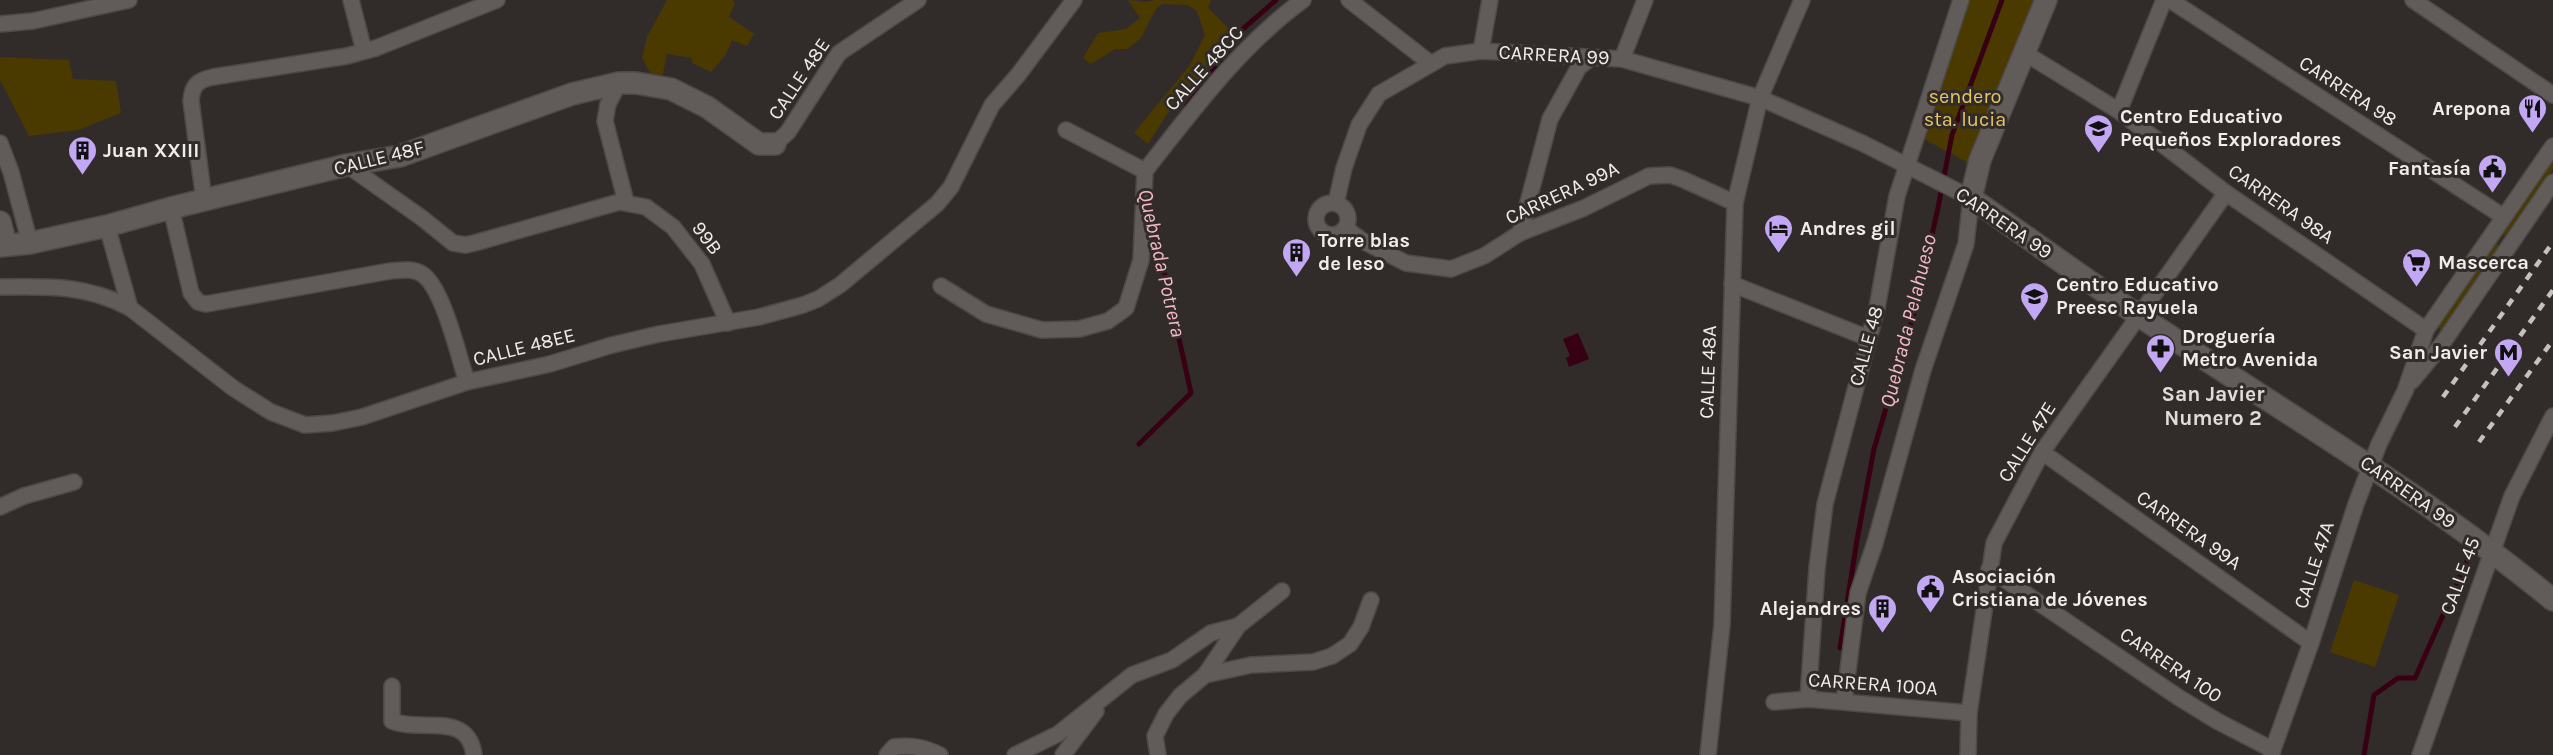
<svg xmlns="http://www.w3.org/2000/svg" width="2553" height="755" viewBox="0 0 2553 755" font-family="Karla,sans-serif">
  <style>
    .green { fill: #4a3a00 }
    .water { fill: #370013 }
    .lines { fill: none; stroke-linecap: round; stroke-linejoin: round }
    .stream { stroke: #370013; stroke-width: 5 }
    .street-casing { stroke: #4d4946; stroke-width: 18 }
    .secondary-casing { stroke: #4d4946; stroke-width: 24 }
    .street { stroke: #615b59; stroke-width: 15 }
    .secondary { stroke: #615b59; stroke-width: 21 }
    .rail { stroke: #c5c1bf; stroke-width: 4.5; stroke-dasharray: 8 8; stroke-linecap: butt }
    .labels { text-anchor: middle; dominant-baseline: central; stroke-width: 6; stroke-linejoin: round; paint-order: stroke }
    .street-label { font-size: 20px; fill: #f0eceb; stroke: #312c2a }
    .park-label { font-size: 20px; fill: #e6c767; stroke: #312c2a }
    .poi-label { font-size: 20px; font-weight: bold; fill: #f0eceb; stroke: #312c2a; text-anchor: start }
    .water-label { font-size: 21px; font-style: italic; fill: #f6b8c5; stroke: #312c2a }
    .neighbourhood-label { font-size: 21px; font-weight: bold; fill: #e2dcd9; stroke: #312c2a }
  </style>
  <rect width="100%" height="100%" fill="#312c2a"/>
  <g class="green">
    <polygon points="667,0 732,0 735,3 729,17 754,34 747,46 732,40 726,54 711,72 692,63 692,58 667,54 662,78 653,78 642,58 647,37"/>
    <polygon points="1128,0 1146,2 1155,0 1211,0 1208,8 1234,34 1187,95 1167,114 1148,144 1134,133 1190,65 1205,35 1197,11 1188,5 1163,4 1157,7 1141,38 1127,49 1115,49 1091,64 1083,58 1098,33 1126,29 1140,18"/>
    <polygon points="1969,0 2044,0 1979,169 1915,134"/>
    <polygon points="0,57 69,60 73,79 116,81 121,113 79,130 29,136 0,80"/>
    <polygon points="2553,159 2553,169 2507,237 2503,234"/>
    <polygon points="2496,243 2500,246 2441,331 2438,327"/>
    <polygon points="2354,580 2399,595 2375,667 2330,652"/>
  </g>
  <polygon class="water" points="1578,333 1589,359 1569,367 1566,358 1570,356 1563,339"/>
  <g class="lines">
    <g class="stream">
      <polyline points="1187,106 1244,28 1276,0"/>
      <polyline points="1139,444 1191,393 1150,207"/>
      <polyline points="1840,648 1857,540 1874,449 1916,306 1938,208 1952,135 2002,0"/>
      <polyline points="2364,755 2374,695 2398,678 2415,678 2467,561"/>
    </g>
    <defs>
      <g id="street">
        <polyline points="351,0 364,51"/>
        <polyline points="1349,0 1430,63"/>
        <polyline points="2170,0 2504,217"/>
        <polyline points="2413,0 2553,95"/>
        <polyline points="0,24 33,21 129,0"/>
        <polyline points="1481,51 1490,0"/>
        <polyline points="2023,52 2119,111 2226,193 2426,330"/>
        <polyline points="1622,59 1645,0"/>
        <polyline points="619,83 608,104 605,121 626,202"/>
        <polyline points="2119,111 2164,0"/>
        <polyline points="0,143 11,172 30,243"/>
        <polyline points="775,144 788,132 839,53 918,0"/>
        <polyline points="347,165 422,218 453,243 466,245 478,242 619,202 646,207 673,227 702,264 728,323"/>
        <path d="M1145,171C1193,110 1239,47 1303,0"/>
        <path d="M204,200L191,101C192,85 198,80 213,77L347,56L376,48L497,0"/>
        <polyline points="1336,203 1344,168 1359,125 1379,94 1445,56 1481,51 1622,59 1760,98 1862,143 1971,198 1966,244 1923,370 1875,543 1858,593 1844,701"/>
        <circle cx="1332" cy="219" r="16"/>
        <path d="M171,208L191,293L198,302L206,304L390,271C401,270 413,268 422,274C443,287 459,358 467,382"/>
        <polyline points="107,226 130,308"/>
        <polyline points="1345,228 1363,241 1406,263 1451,269 1484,256 1520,233 1584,208 1649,176 1670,175 1682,179 1735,203"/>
        <polyline points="1520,233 1550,119 1579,67 1592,57"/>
        <polyline points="1732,284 1868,338"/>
        <polyline points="941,286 986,314 1042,330 1079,329 1108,321 1126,308 1141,260 1145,171 1066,130"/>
        <path d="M0,287C48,286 87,285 130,308L233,388L271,412L305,425L333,423L362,417L467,382L550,364L612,345L659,334L759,317L803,305L818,299L840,285L937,204L951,187L992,105L1018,75L1074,0"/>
        <polyline points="2412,381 2440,347 2553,182"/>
        <polyline points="2042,452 2311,643"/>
        <polyline points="0,507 24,496 74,482"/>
        <polyline points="1989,569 2178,697 2217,721 2273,750"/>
        <polyline points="1238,626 1282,591"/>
        <path d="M392,686V721C421,733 468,710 474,755"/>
        <polyline points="1808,699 1817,568 1825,504 1877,308 1897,196 1961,0"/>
        <polyline points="1774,702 1808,699 1969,713"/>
        <path d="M887,755L894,747C911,745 924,747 940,755"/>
        <polyline points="1015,755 1058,734 1132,675 1172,660 1211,633 1238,626 1205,675"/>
        <polyline points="1063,755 1096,711"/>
        <polyline points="1158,755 1155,736 1166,714 1180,696 1205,675 1251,665 1313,662 1332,656 1350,644 1361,627 1371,600"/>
        <polyline points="1708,755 1722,625 1735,203 1760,98 1802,0"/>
        <polyline points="1968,755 1969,713 1994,543 2042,452 2226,193"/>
        <polyline points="2271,755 2311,643 2356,504 2379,444 2405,391 2426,330 2553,146"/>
        <polyline points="2420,755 2512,496 2553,416"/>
      </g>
      <g id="secondary">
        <path d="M2046,0L1980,160L1971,198C2027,237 2082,277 2138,315C2278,409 2423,493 2553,600"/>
        <polyline points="0,222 6,245"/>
        <polyline points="0,246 30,243 107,226 171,208 347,165 400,156 572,94 619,83 636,83 671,89 707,107 759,144 775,144"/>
      </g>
    </defs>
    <use href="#street" class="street-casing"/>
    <use href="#secondary" class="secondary-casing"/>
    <use href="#street" class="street"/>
    <use href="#secondary" class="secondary"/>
    <g class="rail">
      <polyline points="2443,397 2553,242"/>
      <polyline points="2455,427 2553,290"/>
      <polyline points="2479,442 2553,340"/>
    </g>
  </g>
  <defs>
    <symbol id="restaurant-pin" viewBox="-11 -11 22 30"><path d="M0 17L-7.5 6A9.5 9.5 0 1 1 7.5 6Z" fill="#c2a7f2" stroke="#312c2a"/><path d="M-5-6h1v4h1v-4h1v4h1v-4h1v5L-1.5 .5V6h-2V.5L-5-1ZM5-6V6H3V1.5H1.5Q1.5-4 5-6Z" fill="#111"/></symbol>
    <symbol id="school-pin" viewBox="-11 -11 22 30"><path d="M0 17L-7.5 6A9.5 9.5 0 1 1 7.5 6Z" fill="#c2a7f2" stroke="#312c2a"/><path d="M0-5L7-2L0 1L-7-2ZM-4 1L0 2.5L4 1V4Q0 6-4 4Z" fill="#111"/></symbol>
    <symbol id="building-pin" viewBox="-11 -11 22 30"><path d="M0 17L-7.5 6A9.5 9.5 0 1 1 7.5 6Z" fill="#c2a7f2" stroke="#312c2a"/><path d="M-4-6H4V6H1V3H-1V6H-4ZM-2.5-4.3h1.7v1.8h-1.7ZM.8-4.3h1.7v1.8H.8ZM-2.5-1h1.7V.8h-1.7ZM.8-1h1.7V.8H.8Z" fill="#111"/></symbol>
    <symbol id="civic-pin" viewBox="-11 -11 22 30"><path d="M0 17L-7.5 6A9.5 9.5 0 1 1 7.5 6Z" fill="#c2a7f2" stroke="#312c2a"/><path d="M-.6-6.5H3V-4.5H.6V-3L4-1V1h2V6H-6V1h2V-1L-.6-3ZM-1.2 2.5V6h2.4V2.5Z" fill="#111"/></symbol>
    <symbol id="hotel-pin" viewBox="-11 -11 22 30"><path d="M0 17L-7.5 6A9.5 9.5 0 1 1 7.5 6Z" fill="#c2a7f2" stroke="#312c2a"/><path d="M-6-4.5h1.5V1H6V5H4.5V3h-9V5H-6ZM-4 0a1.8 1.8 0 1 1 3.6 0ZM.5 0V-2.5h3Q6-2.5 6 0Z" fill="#111"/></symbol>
    <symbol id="supermarket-pin" viewBox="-11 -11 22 30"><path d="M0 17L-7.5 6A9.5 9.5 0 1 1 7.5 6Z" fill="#c2a7f2" stroke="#312c2a"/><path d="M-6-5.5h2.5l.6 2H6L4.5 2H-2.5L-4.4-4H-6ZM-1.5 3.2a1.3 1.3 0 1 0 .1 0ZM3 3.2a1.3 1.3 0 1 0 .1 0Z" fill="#111"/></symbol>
    <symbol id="pharmacy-pin" viewBox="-11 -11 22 30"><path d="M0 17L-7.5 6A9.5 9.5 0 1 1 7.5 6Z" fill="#c2a7f2" stroke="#312c2a"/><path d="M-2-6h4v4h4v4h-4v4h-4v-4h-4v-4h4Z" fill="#111"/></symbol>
    <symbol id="metro-pin" viewBox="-11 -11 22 30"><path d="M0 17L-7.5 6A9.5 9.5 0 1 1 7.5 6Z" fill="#c2a7f2" stroke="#312c2a"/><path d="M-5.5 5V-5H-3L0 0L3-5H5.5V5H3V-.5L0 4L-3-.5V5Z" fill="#111"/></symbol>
  </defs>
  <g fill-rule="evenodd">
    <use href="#restaurant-pin" x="2516" y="92" width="33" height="45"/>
    <use href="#school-pin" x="2082" y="112" width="33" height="45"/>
    <use href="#building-pin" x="66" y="134" width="33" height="45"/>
    <use href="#civic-pin" x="2476" y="152" width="33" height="45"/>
    <use href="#hotel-pin" x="1762" y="212" width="33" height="45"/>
    <use href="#building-pin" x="1280" y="236" width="33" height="45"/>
    <use href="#supermarket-pin" x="2400" y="246" width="33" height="45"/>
    <use href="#school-pin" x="2018" y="280" width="33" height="45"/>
    <use href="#pharmacy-pin" x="2144" y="332" width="33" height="45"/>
    <use href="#metro-pin" x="2492" y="336" width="33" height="45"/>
    <use href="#civic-pin" x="1914" y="572" width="33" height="45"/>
    <use href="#building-pin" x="1866" y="592" width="33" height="45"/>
  </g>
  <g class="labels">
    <g class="street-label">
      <text transform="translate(1554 55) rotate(3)">CARRERA 99</text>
      <text transform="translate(1204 68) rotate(-48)">CALLE 48CC</text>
      <text transform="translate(799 79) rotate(-56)">CALLE 48E</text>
      <text transform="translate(2348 91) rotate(33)">CARRERA 98</text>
      <text transform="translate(379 158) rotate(-14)">CALLE 48F</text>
      <text transform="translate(1562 193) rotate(-25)">CARRERA 99A</text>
      <text transform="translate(2281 204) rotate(35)">CARRERA 98A</text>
      <text transform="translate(2004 223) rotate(34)">CARRERA 99</text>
      <text transform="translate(707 238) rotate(53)">99B</text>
      <text transform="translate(1866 346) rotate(-75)">CALLE 48</text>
      <text transform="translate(524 347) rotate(-14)">CALLE 48EE</text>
      <text transform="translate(1708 372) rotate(-88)">CALLE 48A</text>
      <text transform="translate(2027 442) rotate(-58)">CALLE 47E</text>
      <text transform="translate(2408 492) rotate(35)">CARRERA 99</text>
      <text transform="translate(2189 530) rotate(35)">CARRERA 99A</text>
      <text transform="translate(2314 565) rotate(-72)">CALLE 47A</text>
      <text transform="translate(2460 576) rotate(-70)">CALLE 45</text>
      <text transform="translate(2171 665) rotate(34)">CARRERA 100</text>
      <text transform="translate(1873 684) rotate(4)">CARRERA 100A</text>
    </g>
    <g class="park-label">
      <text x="1965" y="96">sendero<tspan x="1965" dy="23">sta. lucia</tspan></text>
    </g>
    <g class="poi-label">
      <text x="2511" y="108" text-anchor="end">Arepona</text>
      <text x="2120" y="116">Centro Educativo<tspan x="2120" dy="23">Pequeños Exploradores</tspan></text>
      <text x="103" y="150">Juan XXIII</text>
      <text x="2471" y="168" text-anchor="end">Fantasía</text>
      <text x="1800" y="228">Andres gil</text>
      <text x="1318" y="240">Torre blas<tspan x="1318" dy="23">de leso</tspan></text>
      <text x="2438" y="262">Mascerca</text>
      <text x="2056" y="284">Centro Educativo<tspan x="2056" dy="23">Preesc Rayuela</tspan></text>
      <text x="2182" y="336">Droguería<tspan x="2182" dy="23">Metro Avenida</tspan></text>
      <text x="2487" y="352" text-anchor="end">San Javier</text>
      <text x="1952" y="576">Asociación<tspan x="1952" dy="23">Cristiana de Jóvenes</tspan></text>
      <text x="1861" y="608" text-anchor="end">Alejandres</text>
    </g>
    <g class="water-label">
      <text transform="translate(1162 263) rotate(77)">Quebrada Potrera</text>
      <text transform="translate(1908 321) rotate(-76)">Quebrada Pelahueso</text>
    </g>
    <g class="neighbourhood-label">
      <text x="2213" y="394">San Javier<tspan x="2213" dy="24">Numero 2</tspan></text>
    </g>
  </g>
</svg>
